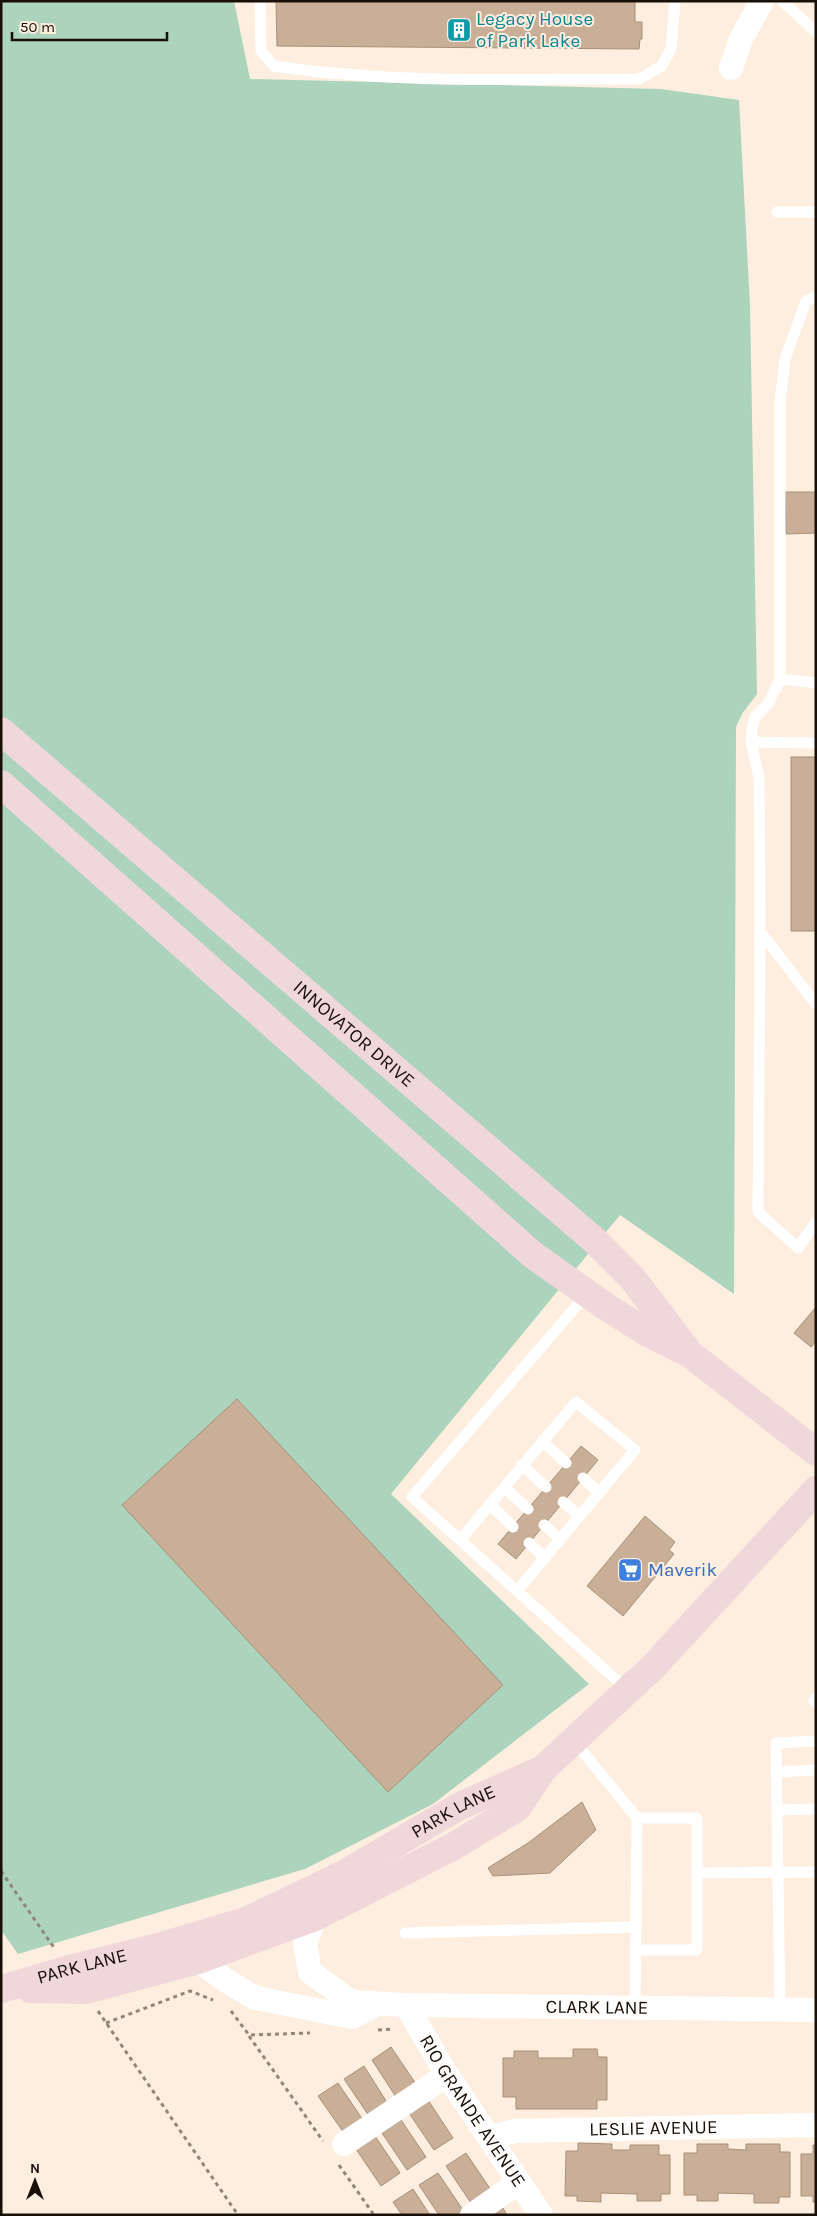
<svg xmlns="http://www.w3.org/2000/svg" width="817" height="2216" viewBox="0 0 817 2216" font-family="Karla,sans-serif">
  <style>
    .green { fill: #acd3bc }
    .building { fill: #c9af98; stroke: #a88f78 }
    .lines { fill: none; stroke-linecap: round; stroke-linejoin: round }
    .path { stroke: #92857a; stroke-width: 3; stroke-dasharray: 4 4; stroke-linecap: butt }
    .lane { stroke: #fff; stroke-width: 11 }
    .street { stroke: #fff; stroke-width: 24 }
    .secondary { stroke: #efd7da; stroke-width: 28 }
    .labels { text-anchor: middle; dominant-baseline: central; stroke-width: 4; stroke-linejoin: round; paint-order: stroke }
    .culture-label { font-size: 19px; fill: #0d838f; stroke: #feeedf; text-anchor: start }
    .street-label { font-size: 19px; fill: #180f07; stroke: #feeedf }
    .shop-label { font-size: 19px; fill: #366cbe; stroke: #feeedf; text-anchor: start }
  </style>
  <rect width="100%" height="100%" fill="#feeedf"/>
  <polygon class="green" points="1,1 234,1 250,79 661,89 739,100 750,305 757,694 742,714 736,727 734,1294 620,1215 391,1494 589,1684 433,1804 305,1869 18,1954 1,1930"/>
  <g class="building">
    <polygon points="276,1 635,1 635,22 642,22 642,39 640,39 639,49 277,46"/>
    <polygon points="785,492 816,492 816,533 786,534"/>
    <rect x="791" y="757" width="25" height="174"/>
    <polygon points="816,1307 816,1341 811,1347 794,1333"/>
    <polygon points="237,1399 503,1685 388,1792 122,1505"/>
    <polygon points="581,1446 598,1460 516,1559 498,1544"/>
    <polygon points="645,1516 675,1542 669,1550 674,1554 623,1616 587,1586"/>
    <polygon points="582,1802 596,1830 550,1873 493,1876 488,1868 528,1843"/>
    <polygon points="391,2047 416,2084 396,2097 372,2060"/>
    <polygon points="573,2049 597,2049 598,2057 607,2057 607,2100 597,2100 597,2109 516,2109 516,2097 503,2097 503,2058 514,2058 514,2051 538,2051 538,2058 573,2058"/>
    <polygon points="364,2066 388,2104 369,2116 344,2079"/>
    <polygon points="338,2083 363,2120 344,2133 318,2096"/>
    <polygon points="428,2100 453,2138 434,2150 409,2113"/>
    <polygon points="401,2120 426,2157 407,2170 382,2133"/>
    <polygon points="375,2136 400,2173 381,2186 356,2149"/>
    <polygon points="578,2143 612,2144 612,2150 630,2150 630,2145 659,2145 659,2155 670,2155 670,2194 661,2194 661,2201 637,2201 637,2194 601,2193 601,2202 577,2201 577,2196 565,2196 566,2151 578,2151"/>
    <polygon points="697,2144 728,2144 728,2149 746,2150 746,2144 780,2144 780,2152 790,2152 790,2197 779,2197 779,2203 754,2203 754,2194 718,2193 718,2201 697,2201 697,2195 684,2195 684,2153 697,2153"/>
    <polygon points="813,2145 816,2145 816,2202 813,2202 813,2196 801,2196 801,2154 813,2154"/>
    <polygon points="466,2153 491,2190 471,2203 446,2166"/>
    <polygon points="438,2173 463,2210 455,2215 439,2215 419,2185"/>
    <polygon points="413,2189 430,2215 402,2215 393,2202"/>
    <polygon points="503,2208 507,2215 492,2215"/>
  </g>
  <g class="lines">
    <g class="path">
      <polyline points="1,1871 55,1949"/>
      <polyline points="98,2011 238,2215"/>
      <polyline points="231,2011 249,2035 310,2033"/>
      <polyline points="106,2023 190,1991 213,2000"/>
      <polyline points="378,2030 394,2029"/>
      <polyline points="249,2036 323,2141"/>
      <polyline points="339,2165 374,2215"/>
    </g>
    <g class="lane">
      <path d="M260,1L261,51L274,66C394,84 518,79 639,79L662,66L671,49L675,1"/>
      <polyline points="782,1 816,32"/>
      <polyline points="777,212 816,212"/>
      <polyline points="816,297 806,301 785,359 780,402 780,679 816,683"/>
      <polyline points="780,679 768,704 755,717 752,728 751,742 759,778 760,931 816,1004"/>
      <polyline points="751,742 816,743"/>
      <polyline points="760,931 758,1212 798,1248 816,1222"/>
      <polyline points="587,1294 412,1497 629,1691"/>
      <polyline points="542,1441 566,1463"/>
      <polyline points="522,1465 546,1487"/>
      <polyline points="583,1478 599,1493"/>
      <polyline points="504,1487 528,1509"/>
      <polyline points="563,1502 580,1516"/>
      <polyline points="490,1504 513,1527"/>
      <polyline points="544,1525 560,1539"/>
      <polyline points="460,1540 576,1402 635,1450 517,1591"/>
      <polyline points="529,1543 545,1558"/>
      <polyline points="816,1698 814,1701 816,1702"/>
      <polyline points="574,1741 637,1818 635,2009"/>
      <polyline points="777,1772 816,1770"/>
      <polyline points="778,1810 816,1809"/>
      <polyline points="697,1873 816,1872"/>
      <polyline points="405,1933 635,1927"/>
      <polyline points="635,1950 697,1950 697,1818 637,1818"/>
      <polyline points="780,2011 776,1743 816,1741"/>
    </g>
    <g class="street">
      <polyline points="731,68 741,39 762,1"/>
      <path id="s1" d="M315,1917L305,1943L310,1972L352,2002L406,2005L816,2010"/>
      <polyline points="198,1960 225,1980 256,1998 352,2017 372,2007"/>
      <path id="s2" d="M406,2005L447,2075L541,2215"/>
      <path id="s3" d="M490,2137L516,2131L816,2125"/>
      <polyline points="344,2144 447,2075"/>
      <polyline points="472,2215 519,2182"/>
    </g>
    <g class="secondary">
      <path id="s4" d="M1,731L594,1240L633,1279L687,1350"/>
      <polyline points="1,784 533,1255 605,1306 646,1332 690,1354 816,1452"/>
      <path id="s5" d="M1,1989L73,1968L162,1946L246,1921L342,1875L460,1806L543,1769L653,1667L816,1490"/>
      <polyline points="30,1989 86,1990 198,1960 315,1917 454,1846 517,1808 543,1769"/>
    </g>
  </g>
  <defs>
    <symbol id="building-square" viewBox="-11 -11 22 22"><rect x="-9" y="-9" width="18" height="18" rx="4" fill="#0f9aa8" stroke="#feeedf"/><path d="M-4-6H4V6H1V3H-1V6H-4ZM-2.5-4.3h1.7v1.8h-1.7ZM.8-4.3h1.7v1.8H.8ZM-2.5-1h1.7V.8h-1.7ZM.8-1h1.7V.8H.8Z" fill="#fff"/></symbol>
    <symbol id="supermarket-square" viewBox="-11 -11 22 22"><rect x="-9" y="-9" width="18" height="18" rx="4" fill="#3f7fe0" stroke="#feeedf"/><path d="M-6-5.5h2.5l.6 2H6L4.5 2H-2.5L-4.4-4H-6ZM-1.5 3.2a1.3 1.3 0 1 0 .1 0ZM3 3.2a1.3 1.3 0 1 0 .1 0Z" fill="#fff"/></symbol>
  </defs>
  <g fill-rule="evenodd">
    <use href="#building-square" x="445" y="16" width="28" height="28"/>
    <use href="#supermarket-square" x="616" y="1556" width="28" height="28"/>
  </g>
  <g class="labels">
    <g class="culture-label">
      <text x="476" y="19">Legacy House<tspan x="476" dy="22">of Park Lake</tspan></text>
    </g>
    <g class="street-label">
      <text stroke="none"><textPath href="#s4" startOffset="465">INNOVATOR DRIVE</textPath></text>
      <text stroke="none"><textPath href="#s5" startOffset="489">PARK LANE</textPath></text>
      <text stroke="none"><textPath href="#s5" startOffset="84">PARK LANE</textPath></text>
      <text stroke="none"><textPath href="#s1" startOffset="354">CLARK LANE</textPath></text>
      <text stroke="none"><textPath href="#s2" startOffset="125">RIO GRANDE AVENUE</textPath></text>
      <text stroke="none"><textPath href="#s3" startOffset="164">LESLIE AVENUE</textPath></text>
    </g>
    <g class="shop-label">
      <text x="648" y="1570">Maverik</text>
    </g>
  </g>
  <rect width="817" height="2216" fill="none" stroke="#180f07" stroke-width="5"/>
  <g transform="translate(35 2181)" stroke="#feeedf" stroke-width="4" paint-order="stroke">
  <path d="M0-4L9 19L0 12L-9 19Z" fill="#180f07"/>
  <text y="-8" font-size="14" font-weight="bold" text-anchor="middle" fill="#180f07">N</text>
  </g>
  <path d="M12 32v8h155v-8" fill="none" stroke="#180f07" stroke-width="2.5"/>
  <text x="20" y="32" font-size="15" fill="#180f07" stroke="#feeedf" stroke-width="4" paint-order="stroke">50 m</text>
</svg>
